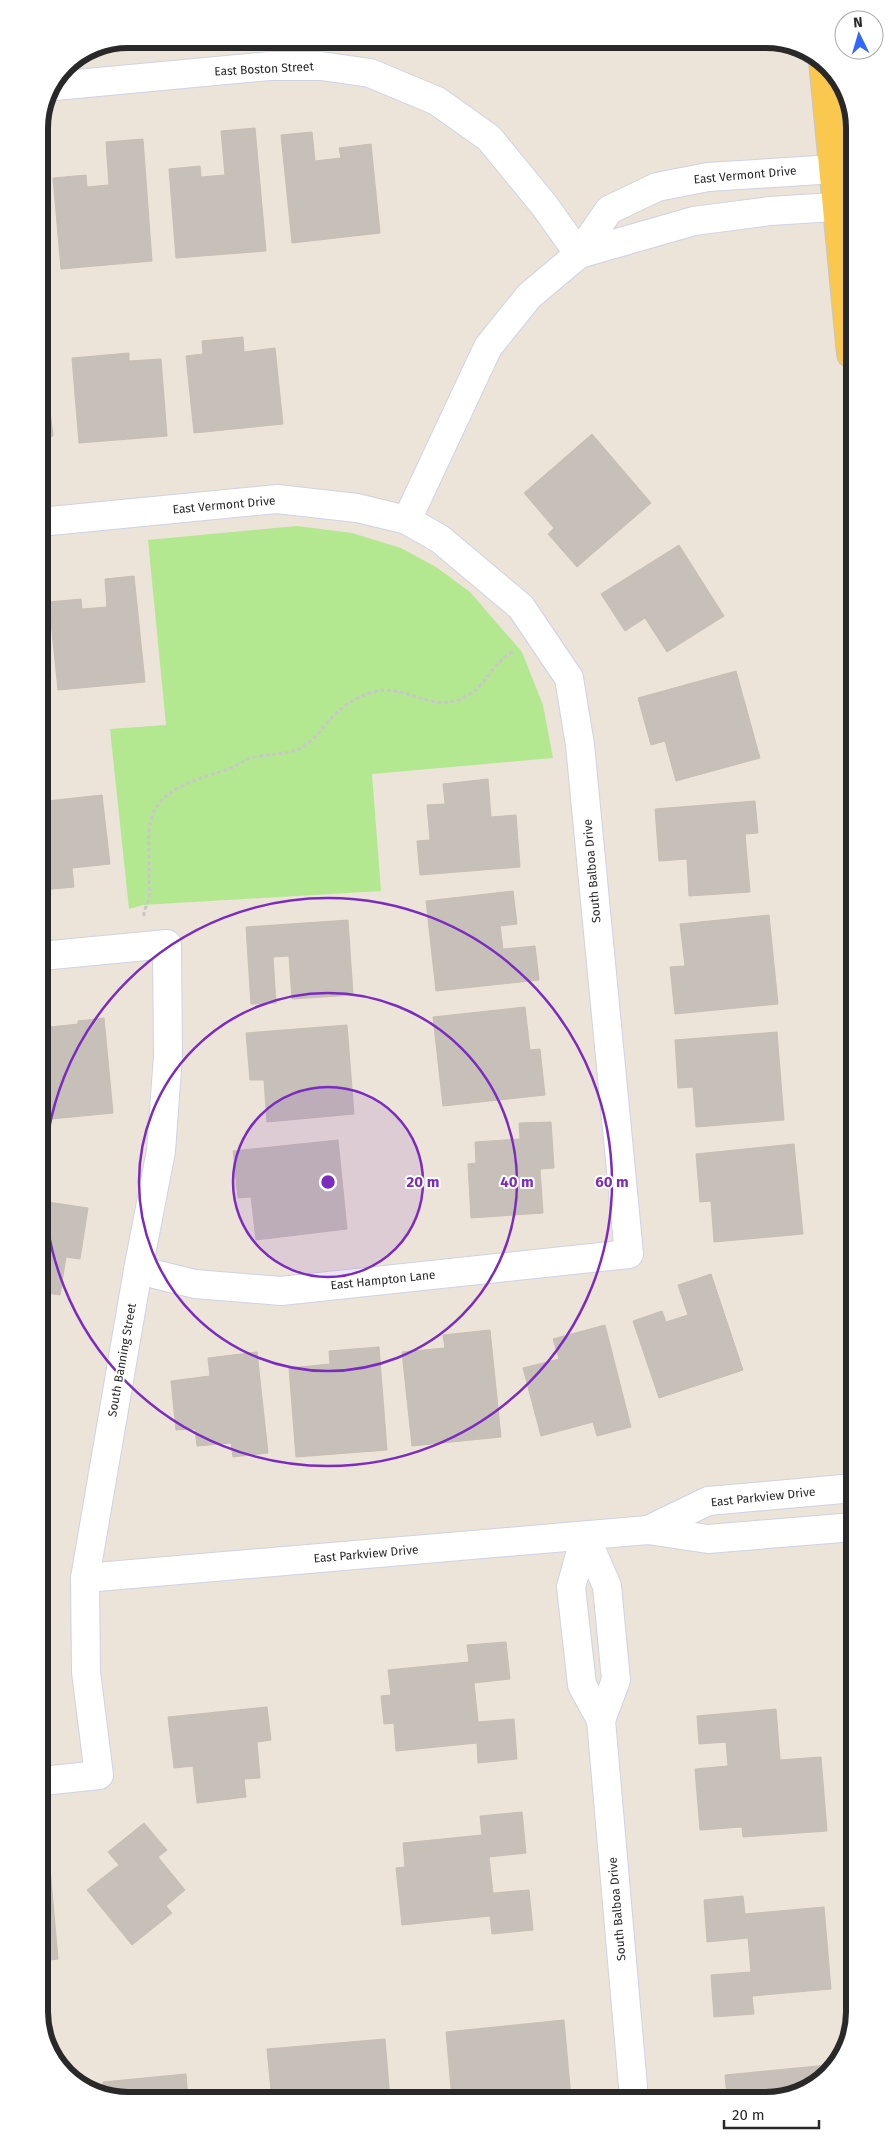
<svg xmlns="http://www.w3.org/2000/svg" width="894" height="2140" viewBox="0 0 894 2140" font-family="'Fira Sans',sans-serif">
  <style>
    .green { fill: #b3e891 }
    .building { fill: #c7c0b9; stroke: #c7bfb3 }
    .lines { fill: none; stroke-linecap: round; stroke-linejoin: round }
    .minor-casing { stroke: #ced3e3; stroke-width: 30 }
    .major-casing { stroke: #c7c7c7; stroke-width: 30 }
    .path { stroke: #c7c7c7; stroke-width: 3; stroke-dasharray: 4 2.5; stroke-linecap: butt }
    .minor { stroke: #fff; stroke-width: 28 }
    .major { stroke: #fbc84f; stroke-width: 28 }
    .ring { fill: none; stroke: #7b2cbf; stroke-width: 2.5 }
    .labels { text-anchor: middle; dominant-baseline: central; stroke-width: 4; stroke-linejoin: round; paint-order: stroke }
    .street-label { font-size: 12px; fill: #292929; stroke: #fff }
    .rim { fill: none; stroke: #292929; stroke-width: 6 }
    .centre { fill: #7b2cbf; stroke: #fff; stroke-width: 2.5 }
    .ring-label { font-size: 15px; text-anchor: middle; font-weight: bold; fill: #7b2cbf; stroke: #fff; stroke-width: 4; stroke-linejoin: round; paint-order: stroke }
  </style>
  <rect width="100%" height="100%" fill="#ece3d9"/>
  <polygon class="green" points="297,526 352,533 401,548 436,567 470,592 522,652 543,705 553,758 372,774 381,891 143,905 129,909 110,729 166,725 148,540"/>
  <g class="building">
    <polygon points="255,128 266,251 176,258 169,169 200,166 201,177 225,175 221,131"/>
    <polygon points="312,132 315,161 341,158 339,148 371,144 380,233 292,243 281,135"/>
    <polygon points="143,139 152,261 61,269 53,178 86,175 87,187 109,185 106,142"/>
    <polygon points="243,337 244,352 275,348 283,424 194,433 186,356 203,354 202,341"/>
    <polygon points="39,347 42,347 53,436 40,438"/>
    <polygon points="129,353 129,361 161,359 167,436 79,443 72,358"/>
    <polygon points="592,434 651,503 577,567 548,534 554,528 524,493"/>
    <polygon points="679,545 724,616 667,652 645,618 625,631 601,594"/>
    <polygon points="134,576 145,682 58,690 49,602 81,599 82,609 107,607 105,579"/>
    <polygon points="736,671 760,758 676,781 665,741 651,745 638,698"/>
    <polygon points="488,779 491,817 516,815 520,867 420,875 417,841 430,840 427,805 445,804 443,784"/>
    <polygon points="45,785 47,801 102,795 110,864 72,868 74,887 41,890 40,786"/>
    <polygon points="755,801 758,833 745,834 750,892 689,896 687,859 659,861 655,809"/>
    <polygon points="513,891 517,924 500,926 503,949 535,946 539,980 436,991 426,901"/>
    <polygon points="769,915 778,1004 675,1014 670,967 685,966 680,924"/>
    <polygon points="348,920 353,995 292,999 289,956 273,957 276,1003 251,1004 246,927"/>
    <polygon points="525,1007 530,1050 540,1049 545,1095 443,1106 433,1017"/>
    <polygon points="104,1018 113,1113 41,1120 41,1028 78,1024 78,1021"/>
    <polygon points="347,1025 354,1114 267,1122 264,1080 250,1080 246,1033"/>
    <polygon points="777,1032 784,1120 696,1127 693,1087 678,1088 675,1040"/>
    <polygon points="551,1122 554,1168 540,1169 543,1213 471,1218 468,1164 476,1163 475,1142 520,1139 519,1123"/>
    <polygon points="338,1140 347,1229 256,1240 251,1197 238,1198 233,1151"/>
    <polygon points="794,1144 803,1234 714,1242 711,1201 700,1202 696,1154"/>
    <polygon points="41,1201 88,1208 80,1259 66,1257 60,1295 42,1292"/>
    <polygon points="711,1274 743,1370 659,1398 633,1321 662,1311 666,1322 688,1315 678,1285"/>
    <polygon points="605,1325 631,1427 597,1436 593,1422 541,1436 523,1368 559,1359 553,1339"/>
    <polygon points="490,1330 501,1437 412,1446 402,1352 445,1348 443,1335"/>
    <polygon points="379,1347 387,1450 296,1457 289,1368 330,1364 329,1351"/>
    <polygon points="257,1352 268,1453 233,1457 231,1443 197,1446 195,1429 176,1430 171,1381 210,1376 208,1358"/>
    <polygon points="42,1363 50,1365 43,1413 42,1412"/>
    <polygon points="506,1642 510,1679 474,1683 478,1722 514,1719 517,1759 478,1763 477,1743 396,1751 394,1723 384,1724 381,1696 391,1695 388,1670 469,1662 467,1645"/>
    <polygon points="267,1707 271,1740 257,1742 260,1778 244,1779 246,1797 197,1803 193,1766 174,1768 168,1717"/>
    <polygon points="776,1709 780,1760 821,1757 827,1831 743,1837 742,1827 700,1830 695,1769 728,1766 726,1742 699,1744 697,1716"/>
    <polygon points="522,1812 526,1853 489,1857 493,1893 529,1890 533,1930 492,1934 490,1916 402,1925 396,1868 405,1867 403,1843 482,1835 480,1816"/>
    <polygon points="144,1823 167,1850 158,1857 185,1890 166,1906 172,1913 132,1945 87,1890 119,1865 108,1852"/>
    <polygon points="43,1857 49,1857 58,1959 43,1961"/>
    <polygon points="743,1896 745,1914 824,1907 831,1989 752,1996 754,2014 714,2017 711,1975 751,1972 748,1938 707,1942 704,1900"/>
    <polygon points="564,2020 571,2098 516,2098 516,2092 492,2094 493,2099 452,2099 446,2032"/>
    <polygon points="385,2039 390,2099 272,2100 267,2049"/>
    <polygon points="838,2064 795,2097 727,2097 725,2075"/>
    <polygon points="186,2074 188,2101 121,2101 104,2094 103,2082"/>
  </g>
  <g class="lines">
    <defs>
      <g id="minor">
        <polyline points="55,86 270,66 321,66 370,73 437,101 489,138 544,205 579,254"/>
        <polyline points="579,254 694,221 770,211 851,206"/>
        <polyline points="407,520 488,347 529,296 579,254 609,210 657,187 708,177 851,168"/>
        <polyline points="40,522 277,499 357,508 407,520 440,539 521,607 569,678 580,745 629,1254 281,1291 195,1284 138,1270"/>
        <polyline points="41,956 167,944 168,1056 161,1151 138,1270 85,1578 86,1672 99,1775 43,1781"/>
        <polyline points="648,1530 708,1501 854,1488"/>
        <polyline points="585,1536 571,1587 582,1685 601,1720 634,2098"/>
        <polyline points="585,1536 607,1586 616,1680 601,1720"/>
        <polyline points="85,1578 648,1530 708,1539 854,1527"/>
      </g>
      <polyline id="major" points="823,61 851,354"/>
    </defs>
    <use href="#minor" class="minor-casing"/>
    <use href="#major" class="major-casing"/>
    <path class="path" d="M144,916C143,910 148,905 149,898C150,891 149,883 149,876C150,861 147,832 151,819C161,785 203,779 231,768C238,765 244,760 251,758C268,753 286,756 303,747C311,742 318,734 324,726C339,709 354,696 377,691C403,686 428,708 455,701C487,692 489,663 514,651"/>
    <use href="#minor" class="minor"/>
    <use href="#major" class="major"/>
  </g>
  <circle cx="328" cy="1182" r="95" fill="#7b2cbf" fill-opacity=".12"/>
  <g class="ring">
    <circle cx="328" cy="1182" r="95"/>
    <circle cx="328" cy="1182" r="189"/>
    <circle cx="328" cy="1182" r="284"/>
  </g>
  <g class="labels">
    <g class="street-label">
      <text transform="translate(264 69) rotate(-3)">East Boston Street</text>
      <text transform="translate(745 175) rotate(-5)">East Vermont Drive</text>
      <text transform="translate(224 505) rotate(-5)">East Vermont Drive</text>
      <text transform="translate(592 871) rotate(-95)">South Balboa Drive</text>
      <text transform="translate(383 1280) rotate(-6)">East Hampton Lane</text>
      <text transform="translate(122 1360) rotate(-80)">South Banning Street</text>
      <text transform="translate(763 1497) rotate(-6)">East Parkview Drive</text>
      <text transform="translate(366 1554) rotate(-5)">East Parkview Drive</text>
      <text transform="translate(617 1909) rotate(-95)">South Balboa Drive</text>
    </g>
  </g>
  <path d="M0 0H894V2140H0ZM128 48H766A80 80 0 0 1 846 128V2012A80 80 0 0 1 766 2092H128A80 80 0 0 1 48 2012V128A80 80 0 0 1 128 48Z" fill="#fff" fill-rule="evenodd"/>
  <path class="rim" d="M128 48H766A80 80 0 0 1 846 128V2012A80 80 0 0 1 766 2092H128A80 80 0 0 1 48 2012V128A80 80 0 0 1 128 48Z"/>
  <circle cx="328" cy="1182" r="8" class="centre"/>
  <g class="ring-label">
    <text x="423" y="1187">20 m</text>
    <text x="517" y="1187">40 m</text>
    <text x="612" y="1187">60 m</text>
  </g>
  <g transform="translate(859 35) rotate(355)"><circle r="24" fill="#ffffff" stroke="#a9a9a9"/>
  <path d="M0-4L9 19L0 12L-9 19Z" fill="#3365ff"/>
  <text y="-8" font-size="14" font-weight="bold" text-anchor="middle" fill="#292929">N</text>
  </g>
  <path d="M724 2120v8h95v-8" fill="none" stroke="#292929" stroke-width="2.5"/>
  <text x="732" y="2120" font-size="15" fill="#292929" stroke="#ffffff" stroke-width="4" paint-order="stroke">20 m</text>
</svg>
